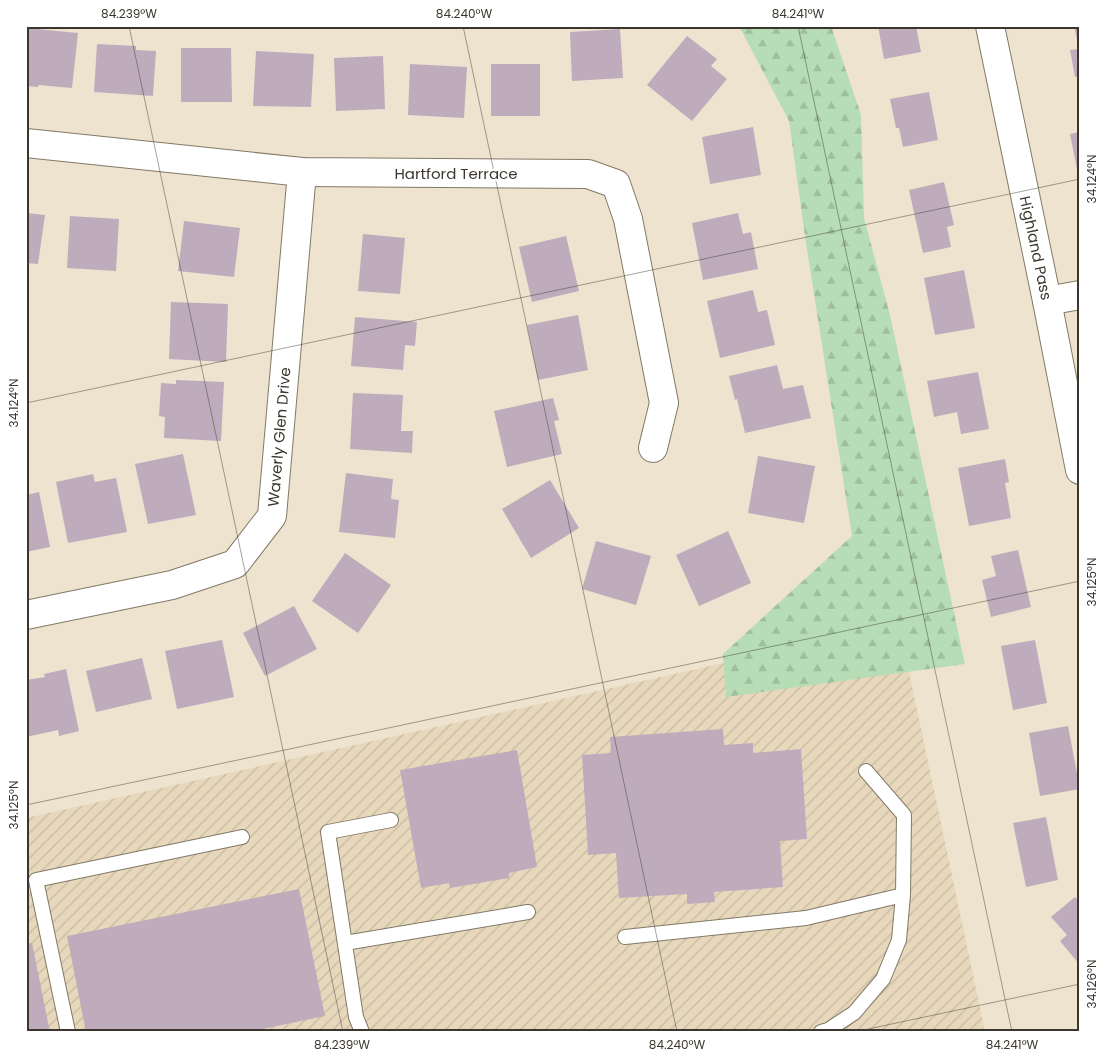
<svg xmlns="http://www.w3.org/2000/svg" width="1106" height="1058" viewBox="0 0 1106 1058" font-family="Poppins,sans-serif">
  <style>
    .industrial { fill: url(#industrial-furrows) }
    .forest { fill: url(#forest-firs) }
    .building { fill: #beacbd }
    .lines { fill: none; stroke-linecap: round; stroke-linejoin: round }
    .lane-casing { stroke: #827966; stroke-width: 16 }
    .street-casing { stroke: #827966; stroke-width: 30 }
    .lane { stroke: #fff; stroke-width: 14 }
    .street { stroke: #fff; stroke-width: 28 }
    .ticks { fill: none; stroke: #3b372e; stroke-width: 1; stroke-opacity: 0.45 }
    .labels { text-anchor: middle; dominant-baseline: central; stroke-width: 4.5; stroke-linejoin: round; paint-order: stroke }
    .street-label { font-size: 15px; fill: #3b372e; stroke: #fff }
    .neatline { fill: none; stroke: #3b372e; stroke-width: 2 }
    .ticks-label { font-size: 12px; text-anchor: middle; fill: #3b372e }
  </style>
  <defs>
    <pattern id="industrial-furrows" width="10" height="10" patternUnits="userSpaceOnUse" patternTransform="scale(1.25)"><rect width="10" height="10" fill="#e7d8bc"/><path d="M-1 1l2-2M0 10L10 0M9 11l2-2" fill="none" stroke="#c7baa2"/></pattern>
    <pattern id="forest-firs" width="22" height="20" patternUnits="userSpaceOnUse" patternTransform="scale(1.25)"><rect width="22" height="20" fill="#b7ddb6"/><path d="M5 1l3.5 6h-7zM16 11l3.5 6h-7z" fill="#9ebe9d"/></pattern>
  </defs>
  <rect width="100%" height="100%" fill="#eee3ce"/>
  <polygon class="industrial" points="899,624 985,1032 26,1032 26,818"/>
  <polygon class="forest" points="739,26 831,26 861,115 864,218 890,315 965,664 726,697 723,654 852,536 806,243 789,121"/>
  <g class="building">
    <polygon points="878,26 916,26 921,52 884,59"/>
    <polygon points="1074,26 1080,26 1080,76 1075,77 1070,50 1079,49"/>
    <polygon points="26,28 78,33 72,88 39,85 38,87 26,86"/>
    <polygon points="620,29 623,78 572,81 570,32"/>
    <polygon points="687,36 717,59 711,66 727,79 692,121 647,85"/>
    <polygon points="97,44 136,46 136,50 156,51 153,96 94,92"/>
    <polygon points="181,48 231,48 232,102 181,102"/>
    <polygon points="256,51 314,54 311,107 253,106"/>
    <polygon points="383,56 385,109 336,111 334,58"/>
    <polygon points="410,64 467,67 464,118 408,115"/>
    <rect x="491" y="64" width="49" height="52"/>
    <polygon points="929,92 938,140 903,147 899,128 896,128 890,99"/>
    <polygon points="753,127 761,175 710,184 702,137"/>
    <polygon points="1080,132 1080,180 1079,180 1070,134"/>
    <polygon points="944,182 954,225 947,227 951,247 923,253 909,190"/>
    <polygon points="26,213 45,215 38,264 26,263"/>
    <polygon points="738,213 743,234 751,232 758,269 703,280 692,223"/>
    <polygon points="70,216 119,219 116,271 67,268"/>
    <polygon points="184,221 240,228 234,277 178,271"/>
    <polygon points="363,234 405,238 400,294 358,291"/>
    <polygon points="566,236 579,291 532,302 519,247"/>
    <polygon points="964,270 975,328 935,335 924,278"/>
    <polygon points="753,290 758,312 767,310 775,345 720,358 707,301"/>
    <polygon points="171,302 228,304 226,362 169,359"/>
    <polygon points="578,315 588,370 538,380 527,325"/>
    <polygon points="355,317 417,322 415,346 405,345 403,370 351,366"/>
    <polygon points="777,365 783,389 803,385 811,418 745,433 737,399 735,400 729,376"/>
    <polygon points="978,372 989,429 961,434 957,412 934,417 927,381"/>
    <polygon points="176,380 224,382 221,441 164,438 165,417 159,416 161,383 176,384"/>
    <polygon points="353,393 403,395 401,431 413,431 412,453 350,449"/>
    <polygon points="553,398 559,420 554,421 562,454 507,467 494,411"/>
    <polygon points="183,454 196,515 148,524 135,464"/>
    <polygon points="758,456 815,466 804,523 748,513"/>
    <polygon points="1005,459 1009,482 1005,483 1011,518 969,526 958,468"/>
    <polygon points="346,473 393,479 391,499 399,500 395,538 339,532"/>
    <polygon points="93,474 95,482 116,478 127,532 68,543 56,482"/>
    <polygon points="550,480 579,528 531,558 502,509"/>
    <polygon points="39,492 50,547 26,552 26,495"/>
    <polygon points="728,531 751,583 699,606 676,555"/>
    <polygon points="596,541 651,556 636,605 582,589"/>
    <polygon points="1018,550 1031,607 991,617 982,580 996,576 991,556"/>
    <polygon points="345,553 391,585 358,633 312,601"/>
    <polygon points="294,606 317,649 265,676 243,633"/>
    <polygon points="222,640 234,697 177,709 165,651"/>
    <polygon points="1035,640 1047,703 1013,710 1001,646"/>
    <polygon points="142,658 152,699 96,712 86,671"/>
    <polygon points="66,669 79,731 59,736 58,730 26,737 26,680 45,677 44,674"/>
    <polygon points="1068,726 1080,789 1040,796 1029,733"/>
    <polygon points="723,729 724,745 753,743 753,753 801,749 807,839 780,841 783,887 714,892 715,902 687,904 687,894 619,898 616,853 588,855 582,755 611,753 610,737"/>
    <polygon points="517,750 537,867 509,873 509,878 450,888 449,883 421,888 400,770"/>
    <polygon points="1046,817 1058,880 1026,887 1013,823"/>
    <polygon points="299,889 325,1016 248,1032 86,1032 67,936"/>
    <polygon points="1075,897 1080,903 1080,965 1060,941 1067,935 1051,917"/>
    <polygon points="32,943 50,1032 26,1032 26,944"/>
  </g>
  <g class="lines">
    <defs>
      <g id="lane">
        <polyline points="625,937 806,918 903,895"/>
        <polyline points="345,943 528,912"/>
        <polyline points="68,1032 36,880 242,837"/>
        <polyline points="362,1032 356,1017 328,832 391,820"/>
        <polyline points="821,1032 828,1030 854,1013 883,979 899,940 903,895 904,815 866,771"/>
      </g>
      <g id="street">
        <polyline points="990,26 1047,301 1080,470"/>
        <polyline points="26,143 302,172 588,174 616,184 628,219 664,403 653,448"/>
        <polyline points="1047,301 1080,295"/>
        <polyline points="26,615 172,585 235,564 272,516 302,172"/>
      </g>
    </defs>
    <use href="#lane" class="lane-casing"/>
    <use href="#street" class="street-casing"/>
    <use href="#lane" class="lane"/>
    <use href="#street" class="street"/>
  </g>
  <path class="ticks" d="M129,26L343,1032M463,26L677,1032M798,26L1012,1032M26,403L1080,179M26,805L1080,581M854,1032L1080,984"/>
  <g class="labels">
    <g class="street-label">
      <text x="456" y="173">Hartford Terrace</text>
      <text transform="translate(1036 248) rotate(78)">Highland Pass</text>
      <text transform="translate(279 437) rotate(-85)">Waverly Glen Drive</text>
    </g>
  </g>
  <rect width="1106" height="1058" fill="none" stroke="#ffffff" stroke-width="55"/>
  <rect x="28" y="28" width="1050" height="1002" class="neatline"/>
  <g class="ticks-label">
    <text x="129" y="18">84.239°W</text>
    <text x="464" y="18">84.240°W</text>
    <text x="798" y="18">84.241°W</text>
    <text transform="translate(1092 179) rotate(-90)" y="4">34.124°N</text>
    <text transform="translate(14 403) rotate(-90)" y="4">34.124°N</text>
    <text transform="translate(1092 582) rotate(-90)" y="4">34.125°N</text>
    <text transform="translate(14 805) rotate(-90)" y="4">34.125°N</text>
    <text transform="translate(1092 984) rotate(-90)" y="4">34.126°N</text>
    <text x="342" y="1049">84.239°W</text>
    <text x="677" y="1049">84.240°W</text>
    <text x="1012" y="1049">84.241°W</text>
  </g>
</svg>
